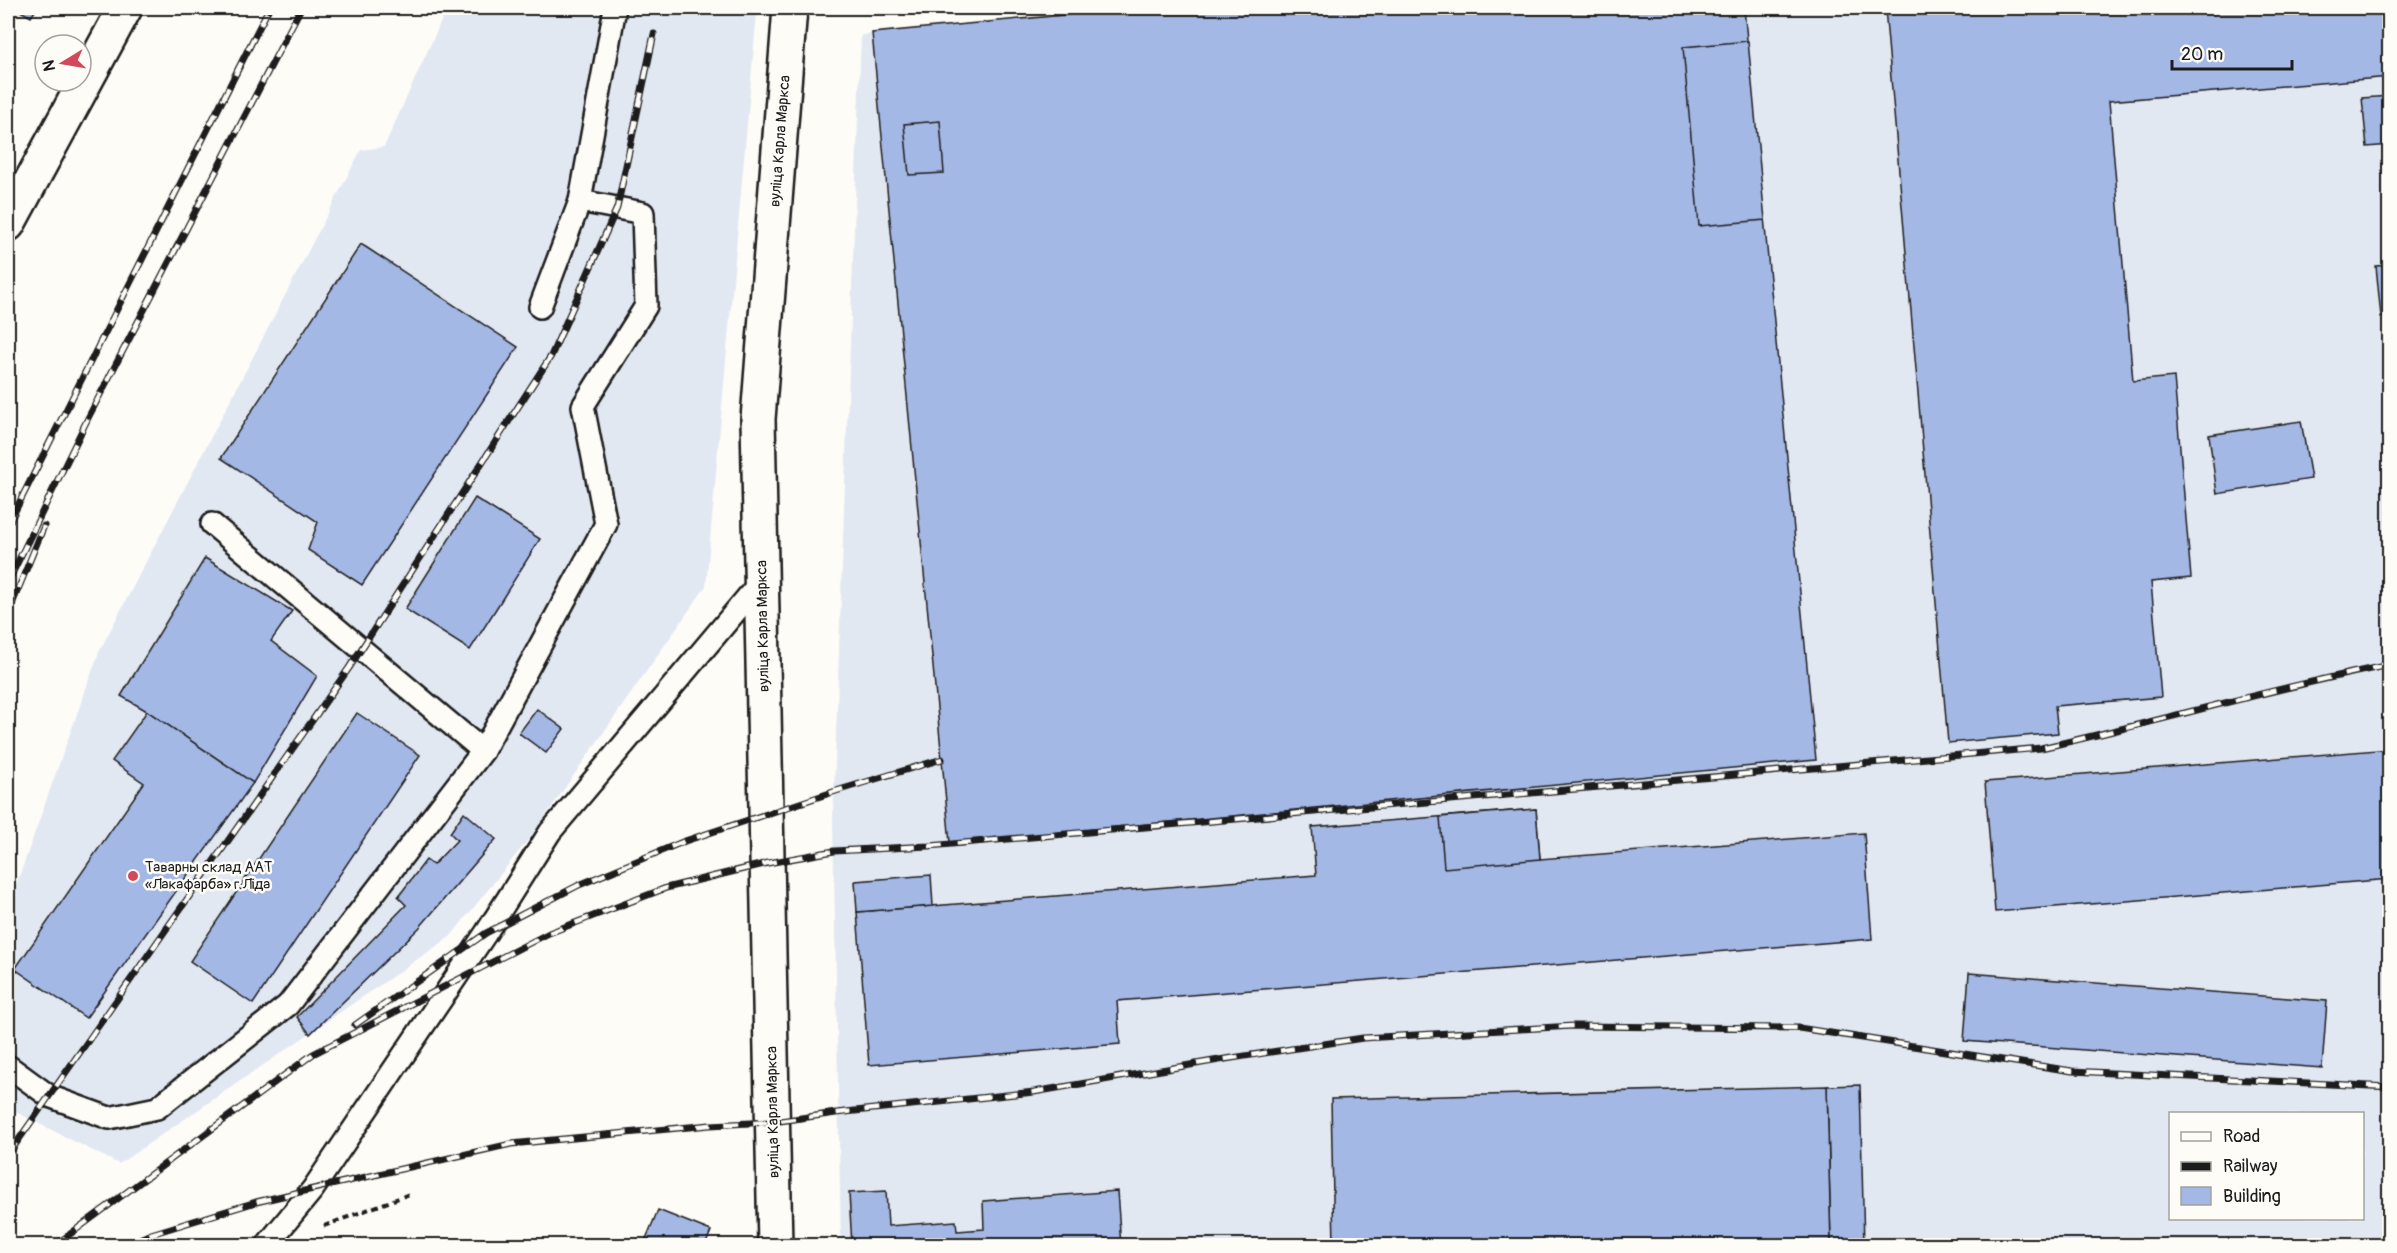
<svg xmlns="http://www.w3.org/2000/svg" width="2397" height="1253" viewBox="0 0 2397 1253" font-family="Pangolin,sans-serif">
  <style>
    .built { fill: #e2e8f2; fill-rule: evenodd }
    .building { fill: #a4b8e6; stroke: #1c1c1c; stroke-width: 1.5 }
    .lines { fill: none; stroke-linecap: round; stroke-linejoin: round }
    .service-casing { stroke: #1c1c1c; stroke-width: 26 }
    .tertiary-casing { stroke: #1c1c1c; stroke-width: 38 }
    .secondary-casing { stroke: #1c1c1c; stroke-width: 38 }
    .path { stroke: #1c1c1c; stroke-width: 4; stroke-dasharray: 6 4.5; stroke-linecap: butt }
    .service { stroke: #fdfcf7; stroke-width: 21 }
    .tertiary { stroke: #fdfcf7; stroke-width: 33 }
    .secondary { stroke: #fdfcf7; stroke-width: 33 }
    .rail-casing { stroke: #1c1c1c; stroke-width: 7 }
    .rail { stroke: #fdfcf7; stroke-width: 4.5; stroke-dasharray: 14; stroke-linecap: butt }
    .poi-dot { fill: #d1495b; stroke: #fdfcf7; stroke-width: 2 }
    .labels { text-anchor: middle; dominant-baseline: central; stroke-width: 5; stroke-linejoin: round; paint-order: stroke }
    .street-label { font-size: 15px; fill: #1c1c1c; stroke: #fdfcf7 }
    .poi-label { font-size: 15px; fill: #1c1c1c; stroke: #fdfcf7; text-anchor: start }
  </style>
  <rect width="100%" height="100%" fill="#fdfcf7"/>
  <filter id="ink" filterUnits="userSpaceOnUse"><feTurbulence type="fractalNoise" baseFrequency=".0167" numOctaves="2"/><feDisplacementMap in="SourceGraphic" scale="12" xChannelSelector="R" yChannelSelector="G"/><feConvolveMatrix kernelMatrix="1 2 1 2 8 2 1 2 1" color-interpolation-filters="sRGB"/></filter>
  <g filter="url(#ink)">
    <g class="built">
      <polygon points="447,8 753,8 757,12 706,586 532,835 450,937 119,1164 8,1108 8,908 99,652 361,150 384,147"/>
      <path d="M1138,8H2389V1245L841,1246L833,819L861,35ZM2170,1114H2362V1218H2170Z"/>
    </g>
    <g class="building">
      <polygon points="15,8 37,8 31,17"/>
      <polygon points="1138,8 1744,8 1816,760 950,843 872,33"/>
      <polygon points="1885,8 2390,8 2390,77 2109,101 2133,381 2174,377 2191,578 2151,582 2161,697 2055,706 2058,733 1948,743"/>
      <polygon points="1748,41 1765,220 1699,226 1683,47"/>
      <polygon points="2390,96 2390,145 2367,147 2362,98"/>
      <polygon points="940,121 944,173 909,175 904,124"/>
      <polygon points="361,244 518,347 362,585 308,550 318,522 221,458"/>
      <polygon points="2390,265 2390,316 2381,317 2376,266"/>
      <polygon points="2301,421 2311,479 2217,494 2209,435"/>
      <polygon points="475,498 540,539 470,650 405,609"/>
      <polygon points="205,558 292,611 271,641 317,676 253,783 147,711 121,696"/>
      <polygon points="537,709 564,729 546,753 519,733"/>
      <polygon points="147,711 253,783 86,1018 15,969 144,783 112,761"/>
      <polygon points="357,713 420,755 253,1004 190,961"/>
      <polygon points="2390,749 2390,879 1995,912 1985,782"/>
      <polygon points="1536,809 1540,859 1864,833 1872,939 1117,1001 1120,1044 869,1065 857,912 1316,875 1312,827"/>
      <polygon points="1536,809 1540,859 1444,868 1440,817"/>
      <polygon points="464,812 496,839 419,928 310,1034 297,1017 406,905 398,897 426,860 433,865 457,840 450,833"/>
      <polygon points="931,875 933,906 857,912 855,881"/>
      <polygon points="1969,973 2327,1001 2322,1068 1964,1041"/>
      <polygon points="1860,1085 1864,1246 1831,1246 1827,1086"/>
      <polygon points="1827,1086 1831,1246 1334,1246 1331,1099"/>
      <polygon points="886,1191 888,1226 956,1221 957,1231 984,1229 983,1201 1117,1191 1121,1246 852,1246 849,1193"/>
      <polygon points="658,1210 711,1231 705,1246 643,1246"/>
    </g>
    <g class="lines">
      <defs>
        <g id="service">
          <polyline points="540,307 580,201 615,8"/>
          <polyline points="212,524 483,751 606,524 583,406 646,306 643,213 580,201"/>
          <polyline points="8,1066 49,1096 109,1118 157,1108 288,1005 483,751"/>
          <polyline points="266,1246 313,1189 486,933 550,832 762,580"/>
        </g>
        <polyline id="tertiary" points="8,224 125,8"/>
        <g id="secondary">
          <path id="s1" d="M775,1246L758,419L790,8"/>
        </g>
      </defs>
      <use href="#service" class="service-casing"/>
      <use href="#tertiary" class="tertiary-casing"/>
      <use href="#secondary" class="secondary-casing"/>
      <polyline class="path" points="324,1226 412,1193"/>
      <use href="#service" class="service"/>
      <use href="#tertiary" class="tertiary"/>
      <use href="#secondary" class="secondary"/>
      <defs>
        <g id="rail">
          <polyline points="8,525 269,8"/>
          <polyline points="8,582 88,418 301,8"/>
          <polyline points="8,614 44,526"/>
          <polyline points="355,1025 486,933 579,885 685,841 836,791 942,759"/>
          <polyline points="8,1155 349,668 551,356 617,208 654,34"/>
          <path d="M54,1246L313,1054L549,933L666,888L768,863L834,851L929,846L2041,748C2158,722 2272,688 2390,665"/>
          <polyline points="124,1246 151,1234 256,1202 511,1144 710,1125 773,1122 836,1113 1034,1092 1219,1060 1363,1038 1573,1026 1799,1028 2072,1071 2390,1087"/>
        </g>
      </defs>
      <use href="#rail" class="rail-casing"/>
      <use href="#rail" class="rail"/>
    </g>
  </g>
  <circle class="poi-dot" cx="133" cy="876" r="6"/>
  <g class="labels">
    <g class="street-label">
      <text stroke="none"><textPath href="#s1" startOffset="1106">вуліца Карла Маркса</textPath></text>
      <text transform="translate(763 626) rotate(-91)">вуліца Карла Маркса</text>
      <text transform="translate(773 1112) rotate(-91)">вуліца Карла Маркса</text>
    </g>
    <g class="poi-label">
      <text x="145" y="867">Таварны склад ААТ<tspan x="145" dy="17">«Лакафарба» г.Ліда</tspan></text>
    </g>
  </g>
  <rect width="2397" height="1253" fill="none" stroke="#fdfcf7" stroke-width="30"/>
  <rect x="15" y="15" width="2367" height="1223" fill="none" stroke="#1c1c1c" stroke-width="2" filter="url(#ink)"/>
  <rect x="2169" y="1112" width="195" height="108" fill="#fdfcf7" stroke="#a3a29f" stroke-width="1.5"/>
  <rect x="2181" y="1132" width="30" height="9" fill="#fdfcf7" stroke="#a3a29f" stroke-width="1.5"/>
  <text x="2223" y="1142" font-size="18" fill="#1c1c1c">Road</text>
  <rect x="2181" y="1162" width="30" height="9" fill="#1c1c1c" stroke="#a3a29f" stroke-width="1.5"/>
  <text x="2223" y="1172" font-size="18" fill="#1c1c1c">Railway</text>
  <rect x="2181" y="1187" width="30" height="18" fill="#a4b8e6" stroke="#a3a29f" stroke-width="1.5"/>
  <text x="2223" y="1202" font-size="18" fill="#1c1c1c">Building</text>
  <g transform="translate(63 63) rotate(259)"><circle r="28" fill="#fdfcf7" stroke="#a3a29f" stroke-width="1.5"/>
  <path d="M0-4.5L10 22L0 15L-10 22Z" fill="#d1495b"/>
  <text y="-9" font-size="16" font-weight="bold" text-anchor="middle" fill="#1c1c1c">N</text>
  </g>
  <path d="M2172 60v9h120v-9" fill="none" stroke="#1c1c1c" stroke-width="3"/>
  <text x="2181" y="60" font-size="18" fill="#1c1c1c" stroke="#fdfcf7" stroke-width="4.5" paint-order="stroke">20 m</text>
</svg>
